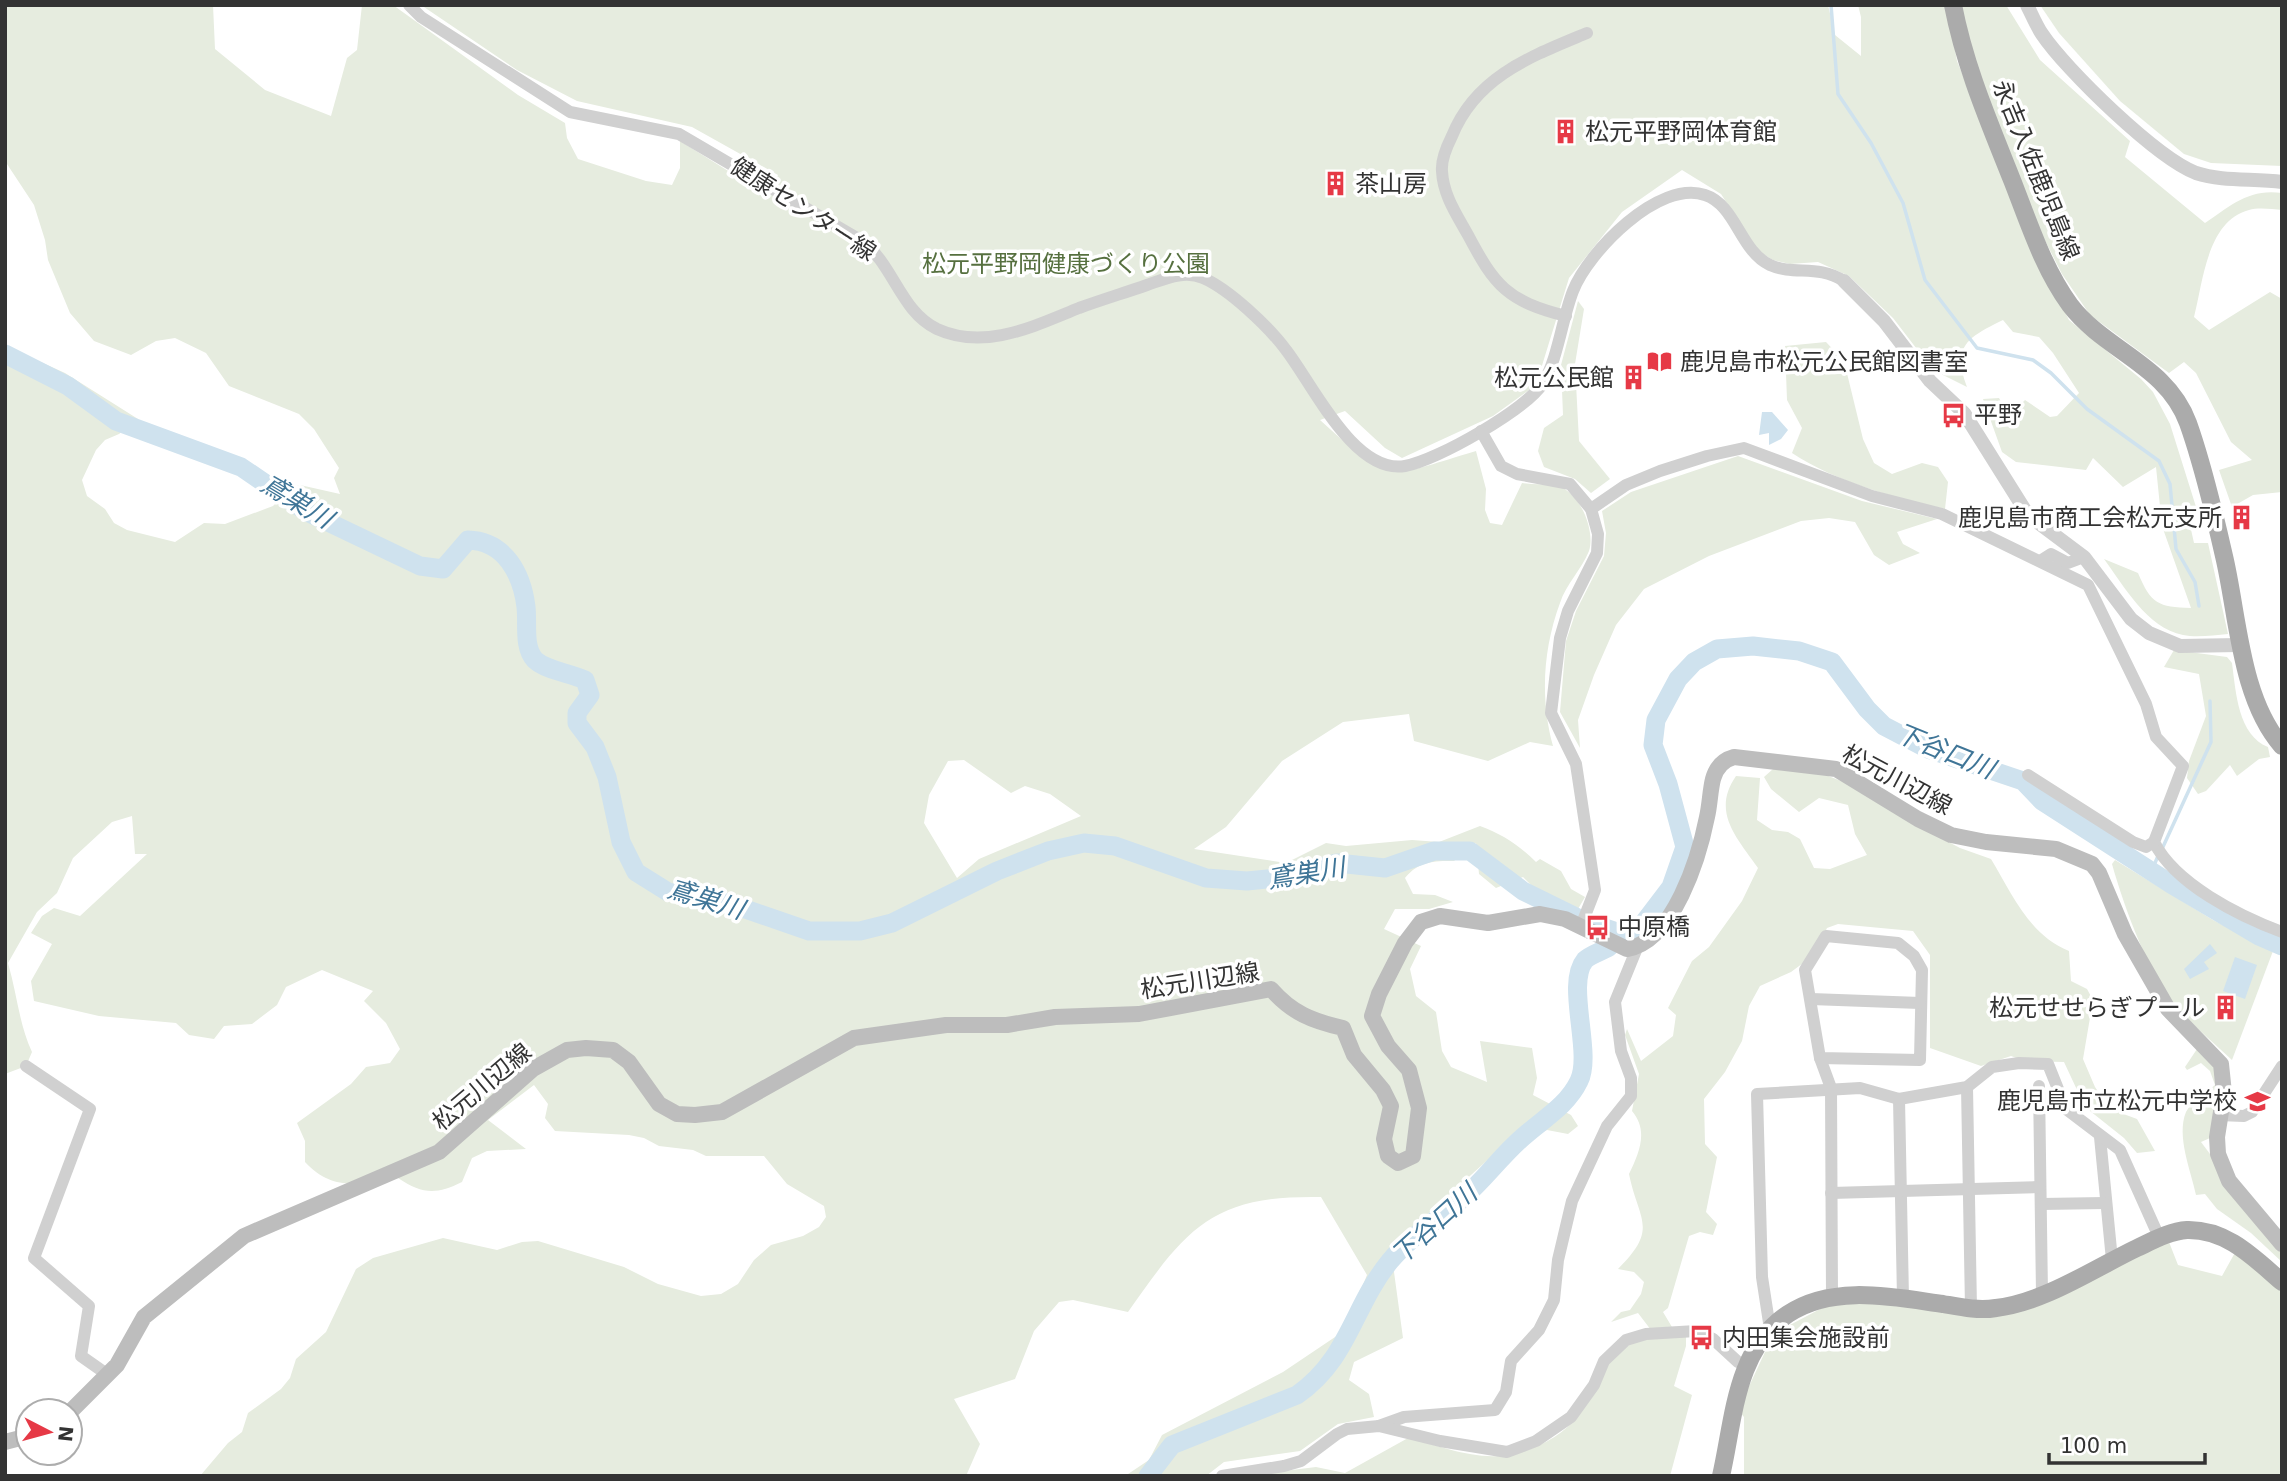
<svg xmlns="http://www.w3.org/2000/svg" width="2287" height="1481" viewBox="0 0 2287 1481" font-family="'DejaVu Sans','Noto Sans JP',sans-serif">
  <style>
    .green { fill: #e6ecdf; fill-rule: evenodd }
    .water { fill: #cfe2ee }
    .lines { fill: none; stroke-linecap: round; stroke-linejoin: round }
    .stream { stroke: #cfe2ee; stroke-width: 3.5 }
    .river { stroke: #cfe2ee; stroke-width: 19 }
    .minor { stroke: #d0d0d0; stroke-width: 12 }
    .tertiary { stroke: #d0d0d0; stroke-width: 14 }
    .secondary { stroke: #bdbdbd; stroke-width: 16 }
    .primary { stroke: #ababab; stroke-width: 18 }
    .labels { text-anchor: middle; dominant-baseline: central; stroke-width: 7; stroke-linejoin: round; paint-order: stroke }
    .poi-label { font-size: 24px; fill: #333; stroke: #fff; text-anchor: start }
    .street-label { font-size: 24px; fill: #333; stroke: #fff }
    .park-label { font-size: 24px; fill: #56703f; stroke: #fff }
    .water-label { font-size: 26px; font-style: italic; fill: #3f7597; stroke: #fff }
  </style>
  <rect width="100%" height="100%" fill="#fff"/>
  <g class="green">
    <path d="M5,5H213L215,49L265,90L331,116L347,58L357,50L362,5H393L518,95L565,123L567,138L578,159L646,181L672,185L680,168V141L767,195L778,175L692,127L577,101L517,70L421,5H1828L1835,35L1861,56V17L1858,5H1947L1957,61L2032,247L2069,320L2141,379L2153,392L2170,424L2197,510L2190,525L2194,543H2208L2228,634C2214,635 2197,638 2183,635C2147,628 2124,586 2104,559L2138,573C2151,604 2158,607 2191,608L2162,526L2156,467L2123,487L2093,458L2086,470L2016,462L2002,452L1983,399L1999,398L2009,416L2025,400L2050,417L2057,416L2079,393L2053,353L2039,337L2013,332L2003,320C1969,337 1951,345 1967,387L1933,370L1893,318L1849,276L1818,262L1790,264L1773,260L1758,251L1721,194L1682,170L1622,212L1569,278L1536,385L1493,416L1402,458L1385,448L1345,411L1320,420C1394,487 1384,478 1476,451L1486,489L1485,510L1490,523L1502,525L1522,483C1533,485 1543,484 1554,485C1578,488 1596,529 1589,551C1582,569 1566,584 1560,603C1543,649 1540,699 1553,746L1530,742L1488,761L1414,741L1409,714L1343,722L1282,761L1226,827L1194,849L1286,863L1326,843L1346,846L1412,840L1439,842L1480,826C1502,834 1519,845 1536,862L1540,859L1561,871L1571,889L1585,897L1578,909L1533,887L1523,877L1496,888L1479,874L1476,843L1454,861C1433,861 1419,861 1405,878L1413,894L1435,895L1453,902L1429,909H1395L1384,929L1421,946L1410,969L1416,996L1436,1012L1442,1051L1451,1067L1487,1082L1480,1041L1532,1048L1537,1078L1533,1095L1571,1115L1578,1126L1568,1134L1547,1130L1492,1156L1398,1241L1394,1272L1403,1338L1354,1362L1349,1380L1369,1394L1374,1417L1338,1424L1300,1451L1224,1462L1206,1476H1125L1149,1460L1162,1435L1283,1372L1344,1331L1367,1275L1321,1197C1212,1195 1187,1228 1128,1312L1073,1300L1059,1302L1034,1331L1015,1379L954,1399L980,1444L966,1476H200L228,1443L242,1432L248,1413L281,1389L290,1378L296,1359L326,1332L356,1269L373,1258L443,1238L497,1250L522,1242L538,1241L624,1267L658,1284L701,1296L721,1294L738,1284L754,1260L771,1245L803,1236L819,1227L826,1217L824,1206L787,1184L764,1156H706L693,1150L659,1146L644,1138L629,1135L555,1131L545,1118L548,1104L534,1085L488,1120L526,1149L487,1151L472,1158L462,1182C436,1195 422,1194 398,1178C360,1183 334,1193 305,1162V1141L297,1123L351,1084L366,1067L390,1063L400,1049L386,1023L364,1001L373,991L322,970L286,987L277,1005L252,1024L224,1026L214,1039L189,1035L176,1023L99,1016L34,1001L31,981L52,944L31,933L42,916L54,908L80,916L147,854H135L132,816L112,822L73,858L57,893L37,912L8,963C17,994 19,1024 32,1052L26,1066L5,1074V346L65,373L138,419L119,434L105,440L96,450L82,480L87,496L105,509L114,523L127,530L175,542L204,523L225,524L273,506L292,487L300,485L340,494L334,478L339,468L314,429L299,414L229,386L206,353L175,338L156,341L131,355L94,341L70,313L48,260L45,240L34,205L5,161ZM964,760L1011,793L1025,786L1050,794L1081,816L979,859L957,878L924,823L929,795L948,761Z"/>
    <path d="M1960,5H2006L2040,60L2130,141L2125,157L2205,223C2230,206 2249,188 2282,193V210C2272,209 2258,207 2249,210C2207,221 2203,282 2194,317L2209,330L2270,292L2282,299V492L2253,495L2232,507L2219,470L2252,460L2231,442L2196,373L2184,362L2169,373L2090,315L2062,274L2025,201L1966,45Z"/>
    <polygon points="2040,5 2282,5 2282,166 2211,163 2184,154 2120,101 2059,33"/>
    <polygon points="1578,301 1584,309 1575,364 1579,441 1610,479 1591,493 1575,479 1544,467 1538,451 1544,428 1563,415 1561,365"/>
    <path d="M1826,342L1844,361L1863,439L1874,463L1892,474L1922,463L1938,467L1948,482L1945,509C1893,497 1838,483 1792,453L1802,428L1787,400L1785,346Z"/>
    <polygon points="1738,456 1862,501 1937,519 1897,532 1903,544 1920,553 1889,565 1874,555 1855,522 1829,518 1801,521 1709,556 1644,589 1616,625 1594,675 1578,720 1580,748 1560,712 1566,641 1576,611 1604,556 1606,533 1602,511 1631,492"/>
    <path d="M2174,650L2227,657L2232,663C2236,693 2238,735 2268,747L2270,757L2259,759L2237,776L2230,765L2206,791L2198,794L2187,778L2189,761L2206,716L2199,674L2164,667Z"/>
    <path d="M1773,769L1823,774L1849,784L1916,825L1960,848L1991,859C2012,894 2029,935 2069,951L2071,981L2087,989L2093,1000L2083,1059L2095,1087L2110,1109L2137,1119L2155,1151L2137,1153L2124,1138L2085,1107L2064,1062L2025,1061L2011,1056L1981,1066L1930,1048V955L1913,931L1838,924L1827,928L1814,955L1791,972L1760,986L1749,1006L1742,1041L1725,1072L1704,1099L1705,1144L1717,1157L1706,1212L1717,1224L1713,1235L1700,1232L1689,1236L1668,1308L1663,1312L1672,1327L1651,1330L1638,1313L1611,1322L1621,1312L1630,1310L1641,1294L1644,1282L1634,1272L1618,1269C1659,1228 1639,1222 1629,1174C1639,1153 1649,1131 1632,1111L1639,1074L1625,1035L1627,1029L1641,1061L1673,1036L1676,1015L1668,1008L1692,961L1709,947L1742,901L1758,868C1737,838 1711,812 1736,776L1760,778L1757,820L1772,830L1788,832L1800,839L1814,868L1830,869L1867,855L1855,834L1848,805L1819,798L1799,812L1771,789L1764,777Z"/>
    <path d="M2115,860L2213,920L2273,951L2232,1060C2215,1044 2196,1028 2180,1011C2150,979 2124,907 2112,864Z"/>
    <path d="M2199,1046C2230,1071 2216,1104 2210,1138L2201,1142L2282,1250V1262L2251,1233L2217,1209L2205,1194L2196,1195C2191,1171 2176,1136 2186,1112C2191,1102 2207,1092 2215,1085L2210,1071L2201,1063L2187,1070L2185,1067Z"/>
    <polygon points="2169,1242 2178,1265 2222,1276 2237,1249 2278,1279 2282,1305 2282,1476 1744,1476 1744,1417 1738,1410 1765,1352 1788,1326 1822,1308 1853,1301 1993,1315"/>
    <path d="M1686,1335V1346L1674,1386L1692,1395L1670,1476H1244L1316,1467L1345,1473L1408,1438C1436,1445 1470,1458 1498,1456C1526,1455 1561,1438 1578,1416C1597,1392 1603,1356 1633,1343C1649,1336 1668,1336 1686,1335Z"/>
  </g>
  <g class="water">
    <polygon points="1762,412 1772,412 1788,430 1781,439 1769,445 1769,433 1759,435"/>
    <polygon points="2210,944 2217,953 2204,962 2209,969 2190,979 2184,969"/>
    <polygon points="2235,957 2257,965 2245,999 2223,991"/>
  </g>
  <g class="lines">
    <g class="stream">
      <polyline points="1831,5 1838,94 1871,143 1903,203 1925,280 1977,348 2033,360 2051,373 2087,409 2159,461 2170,484 2176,549 2195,582 2199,606"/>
      <polyline points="2162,849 2211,742 2210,701"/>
      <polyline points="2152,870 2158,856"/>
    </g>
    <g class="river">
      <path d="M5,354L68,386L116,421L241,467L307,512L420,566L443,569L468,540C505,541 522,574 526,607C528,624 523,647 535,660C547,671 571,673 585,680L590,695L577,713V723L595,747L607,777L621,842L636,872L668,892L725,902L809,931H860L892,923L997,871L1048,851L1084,843L1115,846L1206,878L1247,881L1288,877L1337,863L1385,868L1434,851H1470L1523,891L1584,921L1629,936L1636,933L1671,887L1685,847L1668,784L1653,745L1656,720L1678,679L1694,662L1717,649L1753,646L1799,651L1832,662L1867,709L1884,726L1928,749L2023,781L2042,801L2171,884L2259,936L2282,946"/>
      <path d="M1148,1476L1172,1445L1297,1395C1349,1359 1353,1306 1390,1261C1410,1237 1440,1218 1463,1198C1485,1179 1501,1156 1523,1137C1543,1119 1567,1106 1579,1081C1593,1053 1565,984 1585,960C1590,955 1602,951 1609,947"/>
    </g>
    <g class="minor">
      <path d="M409,5L421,17L570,112L679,134L862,241C894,265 900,311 937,329C985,351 1034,326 1079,308C1101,300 1124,293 1147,285C1165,279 1184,270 1203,278C1229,289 1269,327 1286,350C1312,383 1354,475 1405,466C1436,461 1527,409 1543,383C1558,359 1562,319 1573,291C1588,252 1659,179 1705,195C1736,205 1740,251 1770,265C1795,276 1817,264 1844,281"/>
      <path d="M1566,316C1507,301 1495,286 1468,235C1457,215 1443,195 1442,171C1441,160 1447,146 1452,136C1476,76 1532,56 1587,33"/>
      <polyline points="1481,431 1501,466 1517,474 1570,484 1591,509 1598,534 1597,553 1568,611 1560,638 1551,713 1576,764 1595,890 1581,926"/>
      <path d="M1591,509L1626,485L1660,471L1707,456L1744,448L1872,496L1942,514L2088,585L2146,704L2156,737L2183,766L2154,842C2175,884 2239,916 2282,932"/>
      <polyline points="2040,561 2051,554 2068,563 2084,557"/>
      <polyline points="2028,775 2133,842 2146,847 2154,842"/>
      <polygon points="1826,936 1898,943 1914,956 1922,970 1920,1060 1820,1058 1805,970"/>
      <polyline points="1811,999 1920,1003"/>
      <polyline points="1820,1058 1831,1088 1832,1297"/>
      <polyline points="26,1066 90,1109 34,1258 89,1306 81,1356 108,1375"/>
      <polyline points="2039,1086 2042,1294"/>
      <polyline points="1967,1087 1971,1308"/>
      <polyline points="1899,1099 1903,1298"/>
      <polyline points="2219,1115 2244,1116 2252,1112 2282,1066"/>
      <polyline points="2100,1137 2112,1260"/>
      <polyline points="1831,1193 2040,1187"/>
      <polyline points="2041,1204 2105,1203"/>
      <polyline points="1770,1329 1762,1277 1757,1094 1860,1088 1899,1099 1967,1087 1992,1067 2019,1063 2048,1064 2066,1109 2120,1150 2159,1237"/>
      <polyline points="1379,1426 1404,1417 1495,1410 1506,1392 1511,1361 1539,1330 1554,1300 1558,1260 1572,1201 1607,1126 1631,1096 1631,1078 1621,1051 1615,1002 1637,948"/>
      <polyline points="1222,1476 1284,1466 1301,1461 1337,1434 1347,1429 1379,1426 1440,1441 1507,1452 1536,1441 1571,1417 1594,1385 1604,1361 1626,1340 1646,1334 1696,1331 1713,1339 1738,1362 1745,1364"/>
    </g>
    <g class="tertiary">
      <path d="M2027,5C2032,15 2036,25 2042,34C2066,70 2157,158 2196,173C2223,182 2254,178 2282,182"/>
      <polyline points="1844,281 1884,321 1930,381 1964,413 2028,515 2084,557 2131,619 2149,633 2180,646 2239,645"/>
    </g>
    <g class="secondary">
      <path d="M70,1412L117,1365L144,1317L244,1236L439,1152L533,1069L567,1050L586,1048L613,1050L629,1062L659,1104L677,1114L695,1115L722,1112L854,1038L946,1025H1007L1055,1017L1139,1014L1271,989C1292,1013 1312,1021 1343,1028L1354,1055L1383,1090L1391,1106L1384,1139L1388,1156L1398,1163L1413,1156L1419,1108L1409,1070L1388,1046L1372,1016L1379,994L1405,943L1421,922L1440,916L1488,923L1540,914L1565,919L1627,949C1674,941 1699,857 1707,817C1710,804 1710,791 1713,779C1716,768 1723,760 1734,757L1836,769L1918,819L1951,835L1986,842L2056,849L2092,864L2099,873L2125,934L2168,1009L2221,1064L2224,1093L2217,1137L2218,1154L2229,1181L2282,1244"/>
      <polyline points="5,1442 28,1436"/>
    </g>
    <g class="primary">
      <path d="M1953,5C1965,67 1989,122 2012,180C2029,223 2043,268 2070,305C2105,351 2167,365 2188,423C2203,465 2214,512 2224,556C2238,615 2240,698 2282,746"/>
      <path d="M1721,1476C1734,1420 1735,1349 1788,1314C1833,1284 1893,1297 1943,1304C1960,1307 1978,1311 1996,1308C2045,1302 2093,1269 2137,1248C2152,1241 2170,1231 2187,1230C2227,1229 2254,1258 2282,1282"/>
    </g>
  </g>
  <defs>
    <symbol id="building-bare" viewBox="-9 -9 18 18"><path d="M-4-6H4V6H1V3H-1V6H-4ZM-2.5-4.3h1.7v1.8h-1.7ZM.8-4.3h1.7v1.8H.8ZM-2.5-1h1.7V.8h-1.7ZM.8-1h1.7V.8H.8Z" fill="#e63946" stroke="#fff" stroke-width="2.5" paint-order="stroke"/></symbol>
    <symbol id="library-bare" viewBox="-9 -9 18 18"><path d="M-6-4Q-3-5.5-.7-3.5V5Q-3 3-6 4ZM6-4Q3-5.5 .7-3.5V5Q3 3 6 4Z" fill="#e63946" stroke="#fff" stroke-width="2.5" paint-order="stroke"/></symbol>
    <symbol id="bus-bare" viewBox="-9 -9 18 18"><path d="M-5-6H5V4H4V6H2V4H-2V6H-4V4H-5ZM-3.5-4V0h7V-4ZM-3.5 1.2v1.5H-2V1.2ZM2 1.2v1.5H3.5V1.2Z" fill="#e63946" stroke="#fff" stroke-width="2.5" paint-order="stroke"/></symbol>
    <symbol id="school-bare" viewBox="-9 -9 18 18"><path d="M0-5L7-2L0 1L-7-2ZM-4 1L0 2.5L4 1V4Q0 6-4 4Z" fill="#e63946" stroke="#fff" stroke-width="2.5" paint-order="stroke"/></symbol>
  </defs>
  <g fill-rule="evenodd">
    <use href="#building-bare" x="1548" y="114" width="35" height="35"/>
    <use href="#building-bare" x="1318" y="166" width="35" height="35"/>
    <use href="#library-bare" x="1642" y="344" width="35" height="35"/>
    <use href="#building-bare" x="1616" y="360" width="35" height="35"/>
    <use href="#bus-bare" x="1936" y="398" width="35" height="35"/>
    <use href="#building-bare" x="2224" y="500" width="35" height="35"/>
    <use href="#bus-bare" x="1580" y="910" width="35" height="35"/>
    <use href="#building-bare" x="2208" y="990" width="35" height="35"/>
    <use href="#school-bare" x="2240" y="1084" width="35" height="35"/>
    <use href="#bus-bare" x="1684" y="1320" width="35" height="35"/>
  </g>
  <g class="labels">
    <g class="poi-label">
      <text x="1585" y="132">松元平野岡体育館</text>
      <text x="1355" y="184">茶山房</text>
      <text x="1680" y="362">鹿児島市松元公民館図書室</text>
      <text x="1614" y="378" text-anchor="end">松元公民館</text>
      <text x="1974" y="415">平野</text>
      <text x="2222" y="518" text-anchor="end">鹿児島市商工会松元支所</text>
      <text x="1618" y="927">中原橋</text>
      <text x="2205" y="1008" text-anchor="end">松元せせらぎプール</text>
      <text x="2237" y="1101" text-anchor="end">鹿児島市立松元中学校</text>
      <text x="1722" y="1338">内田集会施設前</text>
    </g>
    <g class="street-label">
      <text transform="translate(2036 170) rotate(68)">永吉入佐鹿児島線</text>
      <text transform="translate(803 209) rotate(33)">健康センター線</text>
      <text transform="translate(1897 780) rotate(28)">松元川辺線</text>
      <text transform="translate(1200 981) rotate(-9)">松元川辺線</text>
      <text transform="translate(482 1087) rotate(-40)">松元川辺線</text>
    </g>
    <g class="park-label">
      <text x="1066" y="264">松元平野岡健康づくり公園</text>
    </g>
    <g class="water-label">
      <text transform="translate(297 501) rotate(31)">鳶巣川</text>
      <text transform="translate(1945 751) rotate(22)">下谷口川</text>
      <text transform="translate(1306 873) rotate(-9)">鳶巣川</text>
      <text transform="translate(706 899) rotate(17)">鳶巣川</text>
      <text transform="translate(1434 1224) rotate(-42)">下谷口川</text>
    </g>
  </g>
  <rect width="2287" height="1481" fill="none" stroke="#333333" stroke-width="14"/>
  <g transform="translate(49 1432) rotate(96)"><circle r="33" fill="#ffffff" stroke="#adadad" stroke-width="2"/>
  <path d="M0-5L12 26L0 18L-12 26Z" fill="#e63946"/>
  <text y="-10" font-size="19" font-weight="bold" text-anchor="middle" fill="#333333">N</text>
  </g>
  <path d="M2049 1453v10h156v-10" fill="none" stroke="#333333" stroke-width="3.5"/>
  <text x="2060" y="1453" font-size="21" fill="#333333" stroke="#ffffff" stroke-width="5" paint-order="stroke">100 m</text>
</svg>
